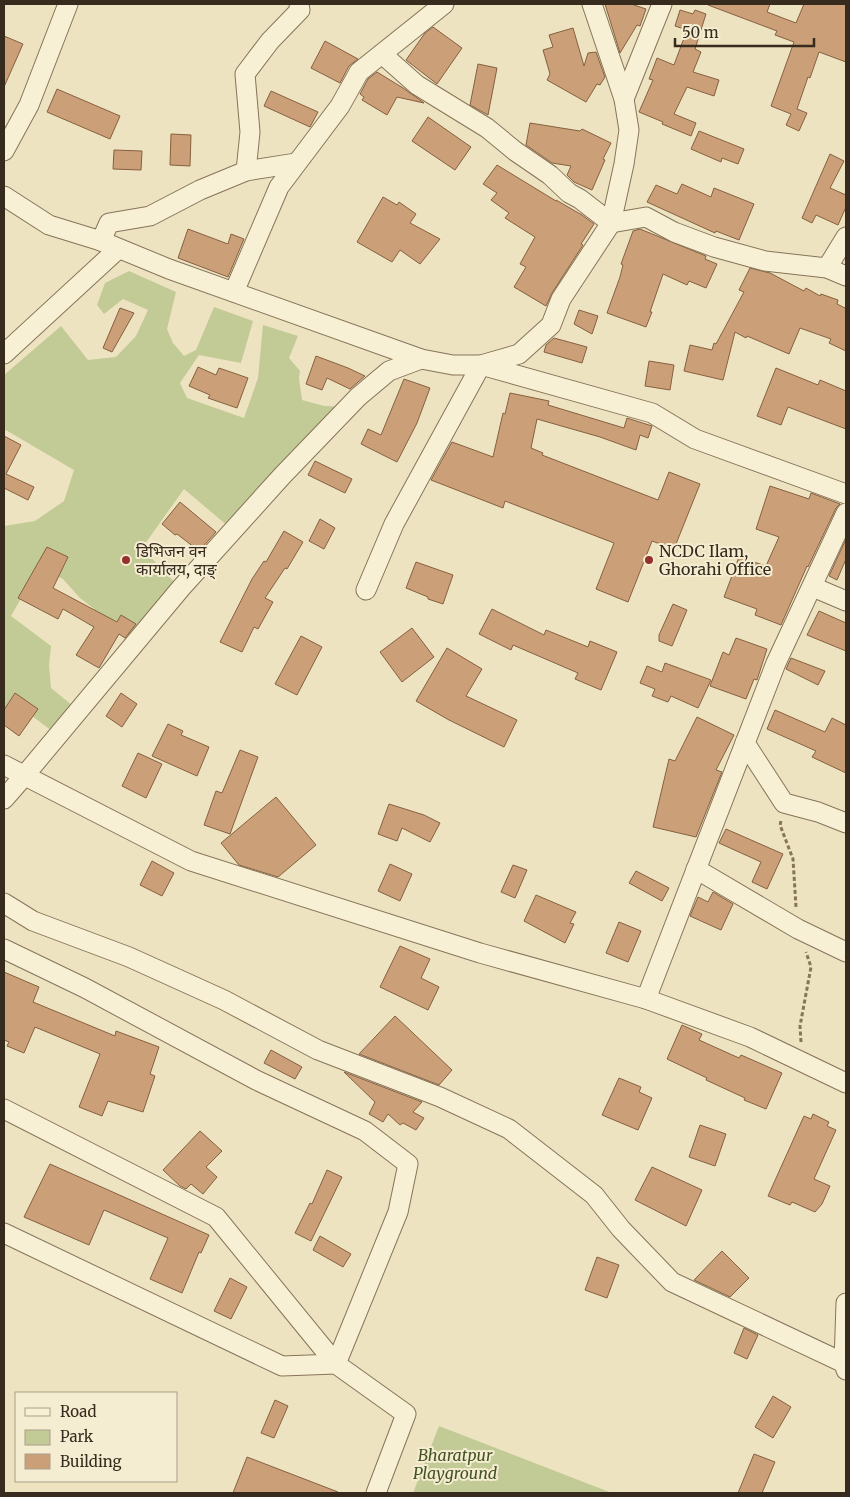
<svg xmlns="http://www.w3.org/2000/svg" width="850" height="1497" viewBox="0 0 850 1497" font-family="Merriweather,'Noto Sans Devanagari',serif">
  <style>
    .green { fill: #c2cb96 }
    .building { fill: #cba078; stroke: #86603f }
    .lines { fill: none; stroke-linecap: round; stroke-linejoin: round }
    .minor-casing { stroke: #877459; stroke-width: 21 }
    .path { stroke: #877459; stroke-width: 3; stroke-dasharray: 4 2.5; stroke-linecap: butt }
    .minor { stroke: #f8f0d5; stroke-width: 19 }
    .poi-dot { fill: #95302a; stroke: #f5edd1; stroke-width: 2 }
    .labels { text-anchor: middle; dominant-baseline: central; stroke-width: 4; stroke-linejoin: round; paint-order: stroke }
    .poi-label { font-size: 16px; fill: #372b1d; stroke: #f5edd1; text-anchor: start }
    .park-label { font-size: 16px; font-style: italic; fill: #445324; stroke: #f5edd1 }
  </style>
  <rect width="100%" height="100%" fill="#ede3c1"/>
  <g class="green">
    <polygon points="129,271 176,292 167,329 173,343 184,356 196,350 214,307 253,321 241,363 199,355 180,383 187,398 244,418 258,378 263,325 298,336 289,358 300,371 299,378 302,400 324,406 349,407 235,532 184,489 142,548 180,588 133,639 80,598 63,579 39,567 11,616 51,646 49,666 51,688 78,710 52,731 15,703 4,719 4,526 35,521 64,501 74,470 4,429 4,375 61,326 88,360 116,357 136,336 148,310 123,299 104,314 97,305 105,283"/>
    <polygon points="439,1426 612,1493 413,1493"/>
  </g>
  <g class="building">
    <polygon points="605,4 631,4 646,9 640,26 637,25 620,53"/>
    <polygon points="709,4 770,4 767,12 796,23 804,4 846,4 846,62 819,52 810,78 808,77 797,109 807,113 799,131 786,125 791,114 771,106 794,42 775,35 777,31 708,5"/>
    <polygon points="680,10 693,14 695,10 706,14 695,49 701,52 693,72 719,80 714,96 687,87 674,114 696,123 691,136 662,124 663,122 639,112 653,80 649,79 657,58 674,65 687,30 675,26"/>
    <polygon points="433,27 462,48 437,84 406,60 425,33"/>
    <polygon points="573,28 584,66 588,53 596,52 605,77 600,85 597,84 586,102 547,80 550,74 543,50 553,47 549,35"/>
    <polygon points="4,36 23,44 4,87"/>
    <polygon points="325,41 358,59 349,66 340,83 311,68"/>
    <polygon points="478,64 497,68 488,115 470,105"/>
    <polygon points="377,72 403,88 424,103 397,97 387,115 362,100 364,97 360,94 368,79"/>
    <polygon points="57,89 120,116 110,139 47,112"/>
    <polygon points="271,91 318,112 310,127 264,106"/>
    <polygon points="428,117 471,147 455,170 412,141"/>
    <polygon points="530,123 580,131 582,129 611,143 603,159 605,160 592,190 574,182 567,175 571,166 552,163 526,145"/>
    <polygon points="699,131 744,149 738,164 722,158 721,162 691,149"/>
    <polygon points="171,134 191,135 190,166 170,165"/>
    <polygon points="114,150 142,151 141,170 113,169"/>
    <polygon points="830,154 844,161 830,188 846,195 846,207 838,225 816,215 812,223 802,218"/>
    <polygon points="497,165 556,201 556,200 582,215 594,224 581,244 583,245 552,293 546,306 514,287 526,267 520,264 535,237 505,218 509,213 491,200 497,193 483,184"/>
    <polygon points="682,184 711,197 714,188 754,204 739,240 716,231 715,233 647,202 656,185 677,194"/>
    <polygon points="383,197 397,205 399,202 416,214 410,223 440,239 420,264 400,250 392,262 357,242"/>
    <polygon points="188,229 228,244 231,234 244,239 228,277 178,258"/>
    <polygon points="640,229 706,256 705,259 717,264 706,288 689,281 687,285 663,274 650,312 652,312 646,327 607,313 620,277 623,265 621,264 633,231"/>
    <polygon points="750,268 770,273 804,291 806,288 820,296 821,294 838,300 837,304 845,308 846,305 846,351 829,343 831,339 800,328 789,354 747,336 746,338 735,332 723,380 684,371 690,345 712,350 714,343 716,344 744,292 739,290"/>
    <polygon points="120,308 134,313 112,352 103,348"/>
    <polygon points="579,310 598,316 592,334 574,324"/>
    <polygon points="554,338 587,347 582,363 544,352 546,345"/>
    <polygon points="316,356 348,368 365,376 350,389 327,378 322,390 306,384"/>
    <polygon points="649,361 674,365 670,390 645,386"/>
    <polygon points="198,367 216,375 219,368 248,378 237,408 208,398 210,395 189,386"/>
    <polygon points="776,368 818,385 820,380 846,391 846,429 788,407 781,425 757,416"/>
    <polygon points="404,379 430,388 417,423 397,462 361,444 368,429 381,435"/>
    <polygon points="510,393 549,401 548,405 624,428 627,418 652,426 648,438 640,435 636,450 600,437 537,419 531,448 543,453 542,455 658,500 669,472 700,484 674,549 652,541 628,602 596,589 614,543 505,501 503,508 431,480 452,442 493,457 503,413 505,414"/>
    <polygon points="4,436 21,445 6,474 34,487 28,500 4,488"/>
    <polygon points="315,461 352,479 345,493 308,475"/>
    <polygon points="770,486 809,499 811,493 840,504 836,508 808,567 807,566 781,625 755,615 757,609 724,597 739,557 766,566 779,537 756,529"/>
    <polygon points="180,502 216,532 199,551 177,534 175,535 162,524"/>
    <polygon points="320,519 335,528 324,549 309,541"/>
    <polygon points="284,531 303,542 287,569 285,568 265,598 273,602 258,629 254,627 242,652 220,642 252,579 264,561 266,562"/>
    <polygon points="846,539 846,559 837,580 829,576"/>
    <polygon points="47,547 68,557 53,588 117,622 121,615 136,624 125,638 119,634 99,668 76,655 94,627 63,609 58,619 18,598"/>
    <polygon points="416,562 453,575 443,604 428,599 428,597 406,588"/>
    <polygon points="673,604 687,610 672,646 659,641 659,635"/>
    <polygon points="492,609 544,635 546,630 588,647 590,641 617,652 601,690 575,679 578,673 513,645 511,650 479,634"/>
    <polygon points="819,611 846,623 846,651 807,635"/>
    <polygon points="412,628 434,657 402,682 380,652"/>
    <polygon points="301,636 322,647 297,695 275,684"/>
    <polygon points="736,638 767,649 757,680 754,679 746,699 710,686 723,652 729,655"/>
    <polygon points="447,648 482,669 466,696 517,720 504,747 449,720 416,701"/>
    <polygon points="791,658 825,671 818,685 786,669"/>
    <polygon points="665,663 711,680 698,708 671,696 668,702 652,696 655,689 640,683 647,666 662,672"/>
    <polygon points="15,693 38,709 19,736 4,725 4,710"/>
    <polygon points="121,693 137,704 122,727 106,716"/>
    <polygon points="775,710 825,732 832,718 846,725 846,773 812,757 816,751 767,729"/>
    <polygon points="697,717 734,735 716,770 722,772 696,837 653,827 669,759 675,761"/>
    <polygon points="168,724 183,731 181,735 209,747 197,776 152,756"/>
    <polygon points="240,750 258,757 230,834 204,825 216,791 222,793"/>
    <polygon points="138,753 162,764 146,798 122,786"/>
    <polygon points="276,797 316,845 278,877 239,865 221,843"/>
    <polygon points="389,804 424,815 440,823 430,842 402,828 397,841 378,834"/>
    <polygon points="726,829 783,854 767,889 752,882 761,862 719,843"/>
    <polygon points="152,861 174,873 162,896 140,885"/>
    <polygon points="390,864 412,874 400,901 378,891"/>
    <polygon points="513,865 527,870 515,898 501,892"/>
    <polygon points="636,871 669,888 662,901 629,883"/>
    <polygon points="713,892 733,904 721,930 690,916 698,897 708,902"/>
    <polygon points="536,895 576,912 570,923 574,924 565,943 524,921"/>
    <polygon points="619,922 641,931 628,962 606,953"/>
    <polygon points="400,946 430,959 421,978 439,987 428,1010 380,987"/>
    <polygon points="4,972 39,987 33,1002 115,1036 116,1031 159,1047 150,1074 155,1076 143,1112 108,1101 102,1116 79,1107 100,1054 35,1027 24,1053 7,1046 9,1042 4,1040"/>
    <polygon points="395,1016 452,1070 439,1085 359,1054"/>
    <polygon points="682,1025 702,1034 699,1040 739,1058 741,1055 782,1073 766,1109 744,1100 745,1098 706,1080 707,1078 667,1059"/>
    <polygon points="271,1050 302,1067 295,1079 264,1063"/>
    <polygon points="344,1072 422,1102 413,1112 424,1118 416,1130 403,1123 400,1125 388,1114 383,1122 369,1114 375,1102"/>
    <polygon points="619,1078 641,1087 639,1092 652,1098 638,1130 602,1115"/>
    <polygon points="813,1114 829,1122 827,1126 836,1130 814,1179 830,1186 822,1204 815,1212 792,1202 790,1205 768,1196 804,1116 811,1119"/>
    <polygon points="700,1125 726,1134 715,1166 689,1157"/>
    <polygon points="200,1131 222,1151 206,1167 217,1177 203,1194 191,1184 186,1189 180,1186 163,1170"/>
    <polygon points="50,1164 209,1235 201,1253 199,1252 182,1293 150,1279 168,1238 104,1210 89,1245 24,1217"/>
    <polygon points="652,1167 702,1190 686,1226 635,1200"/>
    <polygon points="327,1170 342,1177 311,1241 295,1233 310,1203 312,1204"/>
    <polygon points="320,1236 351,1254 343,1267 313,1250"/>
    <polygon points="722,1251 749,1278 730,1297 694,1280"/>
    <polygon points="597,1257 619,1265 607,1298 585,1290"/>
    <polygon points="230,1278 247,1287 231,1319 214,1311"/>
    <polygon points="744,1328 758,1335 747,1359 734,1353"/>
    <polygon points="773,1396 791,1407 773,1438 755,1427"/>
    <polygon points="275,1400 288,1406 274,1438 261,1433"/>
    <polygon points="754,1454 775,1462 762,1493 738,1493"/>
    <polygon points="247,1457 338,1492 338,1493 233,1493"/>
  </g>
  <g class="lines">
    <defs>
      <g id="minor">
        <polyline points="382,54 417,85 487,128 515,151 550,175 569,193 580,199 611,223 646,217 674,232 714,247 765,261 827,268 846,276"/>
        <polyline points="624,99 662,4"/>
        <polyline points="4,151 29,105 68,4"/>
        <polyline points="246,171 250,132 245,74 270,41 300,10 299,4"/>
        <polyline points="4,196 49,225 101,241 169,269 421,359 453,365 481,365 519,354 551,325 561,299 611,223 624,164 629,130 624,99 592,4"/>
        <polyline points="101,241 109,223 150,216 200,190 246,171 296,163"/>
        <polyline points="827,268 846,237"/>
        <polyline points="234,292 279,187 340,106 359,72 444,4"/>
        <polyline points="4,354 118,249"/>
        <polyline points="813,587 846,601"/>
        <polyline points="366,590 394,524 481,365 652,413 695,439 846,494"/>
        <polyline points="745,743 784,803 818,812 846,823"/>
        <polyline points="4,765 191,861 480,953 646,999 750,1037 846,1083"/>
        <polyline points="4,799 24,776 181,588 282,476 358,397 389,371 421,359"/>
        <polyline points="696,869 798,929 846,952"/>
        <polyline points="4,903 33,921 129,957 224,1000 318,1050 440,1097 509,1129 594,1195 621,1229 672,1282 846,1364"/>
        <polyline points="4,949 85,988 256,1080 365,1131 408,1164 398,1212 336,1364 282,1366 4,1233"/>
        <polyline points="646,999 776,663 846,513"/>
        <polyline points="4,1109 216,1217 336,1364 406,1414 376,1493"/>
        <polyline points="846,1303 844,1363 846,1370"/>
      </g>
    </defs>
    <use href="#minor" class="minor-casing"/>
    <g class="path">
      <polyline points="781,821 780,825 793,859 796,907"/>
      <polyline points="801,1042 800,1026 811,967 806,952"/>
    </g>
    <use href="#minor" class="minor"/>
  </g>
  <g class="poi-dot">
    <circle cx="126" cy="560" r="5"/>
    <circle cx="649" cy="560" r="5"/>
  </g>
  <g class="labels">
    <g class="poi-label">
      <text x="136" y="551">डिभिजन वन<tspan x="136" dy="18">कार्यालय, दाङ्</tspan></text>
      <text x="659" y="551">NCDC Ilam,<tspan x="659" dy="18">Ghorahi Office</tspan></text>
    </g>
    <g class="park-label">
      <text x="455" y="1455">Bharatpur<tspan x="455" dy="18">Playground</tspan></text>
    </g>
  </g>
  <rect width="850" height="1497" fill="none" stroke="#372b1d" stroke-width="10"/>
  <rect x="15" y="1392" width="162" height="90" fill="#f5edd1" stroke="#a99f89"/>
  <rect x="25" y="1408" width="25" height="8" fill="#f8f0d5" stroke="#a99f89"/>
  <text x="60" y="1417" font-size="15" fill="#372b1d">Road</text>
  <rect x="25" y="1430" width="25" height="15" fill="#c2cb96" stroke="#a99f89"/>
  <text x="60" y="1442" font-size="15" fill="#372b1d">Park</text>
  <rect x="25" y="1454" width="25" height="15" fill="#cba078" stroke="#a99f89"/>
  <text x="60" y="1467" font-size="15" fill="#372b1d">Building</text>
  <path d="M675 38v8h139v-8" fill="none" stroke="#372b1d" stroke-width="2.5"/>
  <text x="682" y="38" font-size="15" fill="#372b1d" stroke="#f5edd1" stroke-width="4" paint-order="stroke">50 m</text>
</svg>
